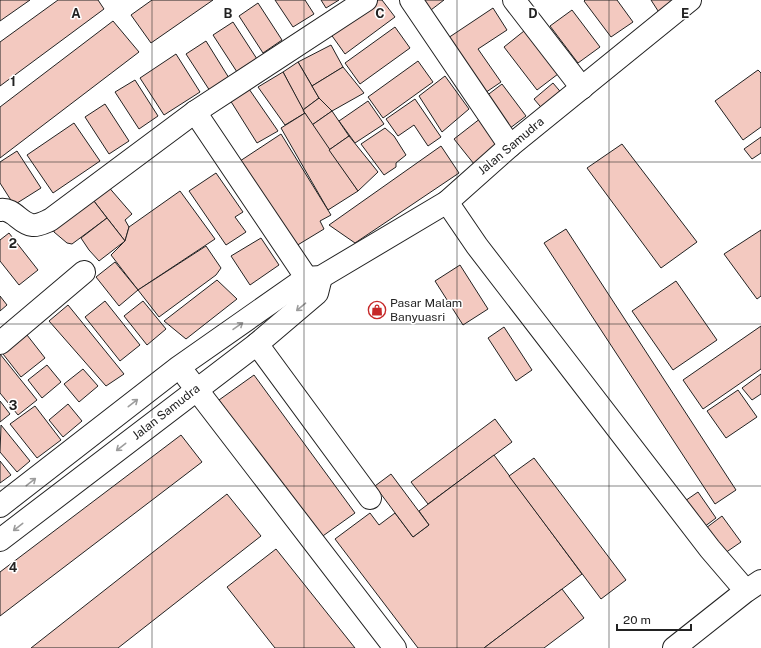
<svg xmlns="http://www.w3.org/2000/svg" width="761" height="648" viewBox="0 0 761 648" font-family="'Public Sans',sans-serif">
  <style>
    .building { fill: #f3c9c0; stroke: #222 }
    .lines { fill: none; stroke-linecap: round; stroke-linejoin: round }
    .minor-casing { stroke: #222; stroke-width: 24 }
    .highway-casing { stroke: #222; stroke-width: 24 }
    .minor { stroke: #fff; stroke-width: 22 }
    .highway { stroke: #fff; stroke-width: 22 }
    .oneway { stroke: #9c9c9c }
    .grid { fill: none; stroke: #222; stroke-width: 1; stroke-opacity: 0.55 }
    .labels { text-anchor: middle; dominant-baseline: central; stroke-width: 3; stroke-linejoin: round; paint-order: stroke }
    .street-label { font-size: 12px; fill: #222; stroke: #fff }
    .poi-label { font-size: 12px; fill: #222; stroke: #fff; text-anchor: start }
    .grid-label { font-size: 13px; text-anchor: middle; font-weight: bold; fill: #222; stroke: #fff; stroke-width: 3; stroke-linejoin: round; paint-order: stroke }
  </style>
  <rect width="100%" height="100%" fill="#fff"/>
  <g class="building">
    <polygon points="0,0 30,0 0,21"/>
    <polygon points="58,0 98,0 104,9 0,86 0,42"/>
    <polygon points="152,0 213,0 151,43 131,15"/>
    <polygon points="275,0 305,0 314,14 293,27"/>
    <polygon points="321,0 339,0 326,8"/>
    <polygon points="375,0 382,0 395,17 345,54 330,33"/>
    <polygon points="418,0 444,0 427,13"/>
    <polygon points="585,0 617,0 633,22 611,37 584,1"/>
    <polygon points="651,0 679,0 660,14"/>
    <polygon points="258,3 282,40 263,53 239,16"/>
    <polygon points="493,8 507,30 478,49 501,82 479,97 442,42"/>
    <polygon points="572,10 600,47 578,63 550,26"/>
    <polygon points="113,21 139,52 0,158 0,107"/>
    <polygon points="233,22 257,59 237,72 213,35"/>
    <polygon points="395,27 410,48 360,84 345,63"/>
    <polygon points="524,31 558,74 537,90 504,47"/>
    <polygon points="206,41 229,78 210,91 186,54"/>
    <polygon points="331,45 343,67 312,86 298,62"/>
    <polygon points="176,54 200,92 164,115 140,78"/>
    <polygon points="418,61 433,82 383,118 368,97"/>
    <polygon points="298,62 319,98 303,110 283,72"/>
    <polygon points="343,67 364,93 332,111 319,98 312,86"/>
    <polygon points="758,70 761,73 761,127 743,140 715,101"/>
    <polygon points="283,72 305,113 285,125 258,87"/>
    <polygon points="445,76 469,109 442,132 419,96"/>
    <polygon points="135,80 158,116 139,129 115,92"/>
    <polygon points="553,83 564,96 545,112 534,99"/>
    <polygon points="502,84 526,116 505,132 481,100"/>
    <polygon points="249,89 278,131 257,143 230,100"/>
    <polygon points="319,98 332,111 312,125 303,110"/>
    <polygon points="415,99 441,137 428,146 414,125 398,136 386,119"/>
    <polygon points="368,101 384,124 355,143 339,121"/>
    <polygon points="105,104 129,141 109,154 85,117"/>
    <polygon points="332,111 349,136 329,150 312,125"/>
    <polygon points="305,113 358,191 328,210 281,128"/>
    <polygon points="481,118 500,143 474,164 454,139"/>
    <polygon points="74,123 100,161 53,193 27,155"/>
    <polygon points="385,128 394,136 406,155 396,163 396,167 384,175 361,144"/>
    <polygon points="281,134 331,215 320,221 324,229 291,249 237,163"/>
    <polygon points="349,136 378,172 358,191 329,150"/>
    <polygon points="761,137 761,153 752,159 744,149"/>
    <polygon points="622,144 697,242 661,268 587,168"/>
    <polygon points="441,146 459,173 355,243 329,225"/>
    <polygon points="17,151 41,188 14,205 0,183 0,162"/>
    <polygon points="216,173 243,212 235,217 246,232 226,245 189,191"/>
    <polygon points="106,184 132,214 125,220 129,227 125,241 90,196"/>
    <polygon points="180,191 215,239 138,290 111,255 125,241 129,227"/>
    <polygon points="90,196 107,218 72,244 67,243 54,232 52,224"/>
    <polygon points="107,218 125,241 99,261 89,250 81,238"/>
    <polygon points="566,229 736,490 715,504 544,243"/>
    <polygon points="761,230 761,296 757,299 724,254"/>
    <polygon points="9,233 38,270 19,285 0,261 0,240"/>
    <polygon points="261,238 279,265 250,285 231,256"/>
    <polygon points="206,246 221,268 216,275 159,317 138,290"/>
    <polygon points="115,262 138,290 119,306 96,277"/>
    <polygon points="460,265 488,309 463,325 435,281"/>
    <polygon points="217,280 237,299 186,339 164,321"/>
    <polygon points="676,281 717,340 673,370 632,311"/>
    <polygon points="0,296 7,305 0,311"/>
    <polygon points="105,301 140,345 120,361 85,317"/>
    <polygon points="143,301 166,329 147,345 124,316"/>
    <polygon points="68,305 124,374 106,386 49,321"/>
    <polygon points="761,326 761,369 703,409 683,380"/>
    <polygon points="504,327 532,370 516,381 488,338"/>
    <polygon points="27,335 45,358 21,377 3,354"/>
    <polygon points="0,354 37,400 18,415 0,393"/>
    <polygon points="47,365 61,382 42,398 28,380"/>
    <polygon points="83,369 98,386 79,402 64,384"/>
    <polygon points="761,374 761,394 752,400 742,388"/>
    <polygon points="254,375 355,513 320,538 219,400"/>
    <polygon points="738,390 757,417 726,438 707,411"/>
    <polygon points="0,401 10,414 0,422"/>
    <polygon points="68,404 82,421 63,437 49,420"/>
    <polygon points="35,406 61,440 37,458 10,424"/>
    <polygon points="495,419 512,442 428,504 411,482"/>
    <polygon points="1,425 30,461 17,472 0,452"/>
    <polygon points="181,435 202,462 0,616 0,572"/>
    <polygon points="494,455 582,574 484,648 418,648 335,539 370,513 379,525 395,513 413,537 429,525 419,511"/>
    <polygon points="534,458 626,580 601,599 509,476"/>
    <polygon points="0,461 11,475 0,483"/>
    <polygon points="391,474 429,525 413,537 375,486"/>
    <polygon points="698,492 716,518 700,530 682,503"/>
    <polygon points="227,494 261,536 118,648 31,648"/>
    <polygon points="722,516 741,542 725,553 706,528"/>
    <polygon points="276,549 355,648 275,648 227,587"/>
    <polygon points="562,589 584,618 544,648 484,648"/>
  </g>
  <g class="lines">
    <defs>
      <g id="minor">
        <polyline points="411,0 510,146"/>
        <polyline points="514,0 582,88"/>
        <polyline points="195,112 314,289"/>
        <polyline points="447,202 477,246 710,549 746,591"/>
        <path d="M0,210C14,208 19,223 32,225C38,226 45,222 50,220L195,112L366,0"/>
        <polyline points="0,343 84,272"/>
        <polyline points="257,344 370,498"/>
        <polyline points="187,377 395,648"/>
        <polyline points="0,506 179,367 306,278 321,277 447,202 510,146 690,0"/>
        <polyline points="0,540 257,344 317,293 321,277"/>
      </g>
      <polyline id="highway" points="674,648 746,591 761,581"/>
    </defs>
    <use href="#minor" class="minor-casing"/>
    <use href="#highway" class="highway-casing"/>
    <use href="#minor" class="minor"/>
    <use href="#highway" class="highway"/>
  </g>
  <defs><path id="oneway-shaft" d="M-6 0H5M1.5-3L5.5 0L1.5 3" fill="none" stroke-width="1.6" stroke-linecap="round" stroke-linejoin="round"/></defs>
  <g class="oneway">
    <use href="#oneway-shaft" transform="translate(301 307) rotate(140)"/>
    <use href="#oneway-shaft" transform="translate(238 326) rotate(-35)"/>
    <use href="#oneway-shaft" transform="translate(133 403) rotate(-38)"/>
    <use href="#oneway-shaft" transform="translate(121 447) rotate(142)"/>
    <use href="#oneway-shaft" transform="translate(31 482) rotate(-38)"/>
    <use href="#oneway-shaft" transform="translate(18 527) rotate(142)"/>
  </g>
  <path class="grid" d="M152,0V648M304,0V648M457,0V648M609,0V648M0,162H761M0,324H761M0,486H761"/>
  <defs>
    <symbol id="shop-ring" viewBox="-11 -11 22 22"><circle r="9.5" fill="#fff" stroke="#c62828" stroke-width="1.5"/><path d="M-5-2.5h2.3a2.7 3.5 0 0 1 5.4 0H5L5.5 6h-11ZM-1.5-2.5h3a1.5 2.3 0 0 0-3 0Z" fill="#c62828"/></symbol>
  </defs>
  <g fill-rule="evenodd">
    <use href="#shop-ring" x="367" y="300" width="20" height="20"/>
  </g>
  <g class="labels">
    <g class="street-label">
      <text transform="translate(511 146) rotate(-40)">Jalan Samudra</text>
      <text transform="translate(166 412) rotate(-38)">Jalan Samudra</text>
    </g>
    <g class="poi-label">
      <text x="390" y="303">Pasar Malam<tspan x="390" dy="14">Banyuasri</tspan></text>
    </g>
  </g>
  <g class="grid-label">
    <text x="76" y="18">A</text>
    <text x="228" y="18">B</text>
    <text x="380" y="18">C</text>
    <text x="533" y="18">D</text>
    <text x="685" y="18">E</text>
    <text x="13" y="86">1</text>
    <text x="13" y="248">2</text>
    <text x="13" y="410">3</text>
    <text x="13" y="572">4</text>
  </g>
  <path d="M617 624v6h74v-6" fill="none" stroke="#222222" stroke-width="2"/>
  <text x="623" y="624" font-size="12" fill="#222222" stroke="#ffffff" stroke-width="3" paint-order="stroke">20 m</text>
</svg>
